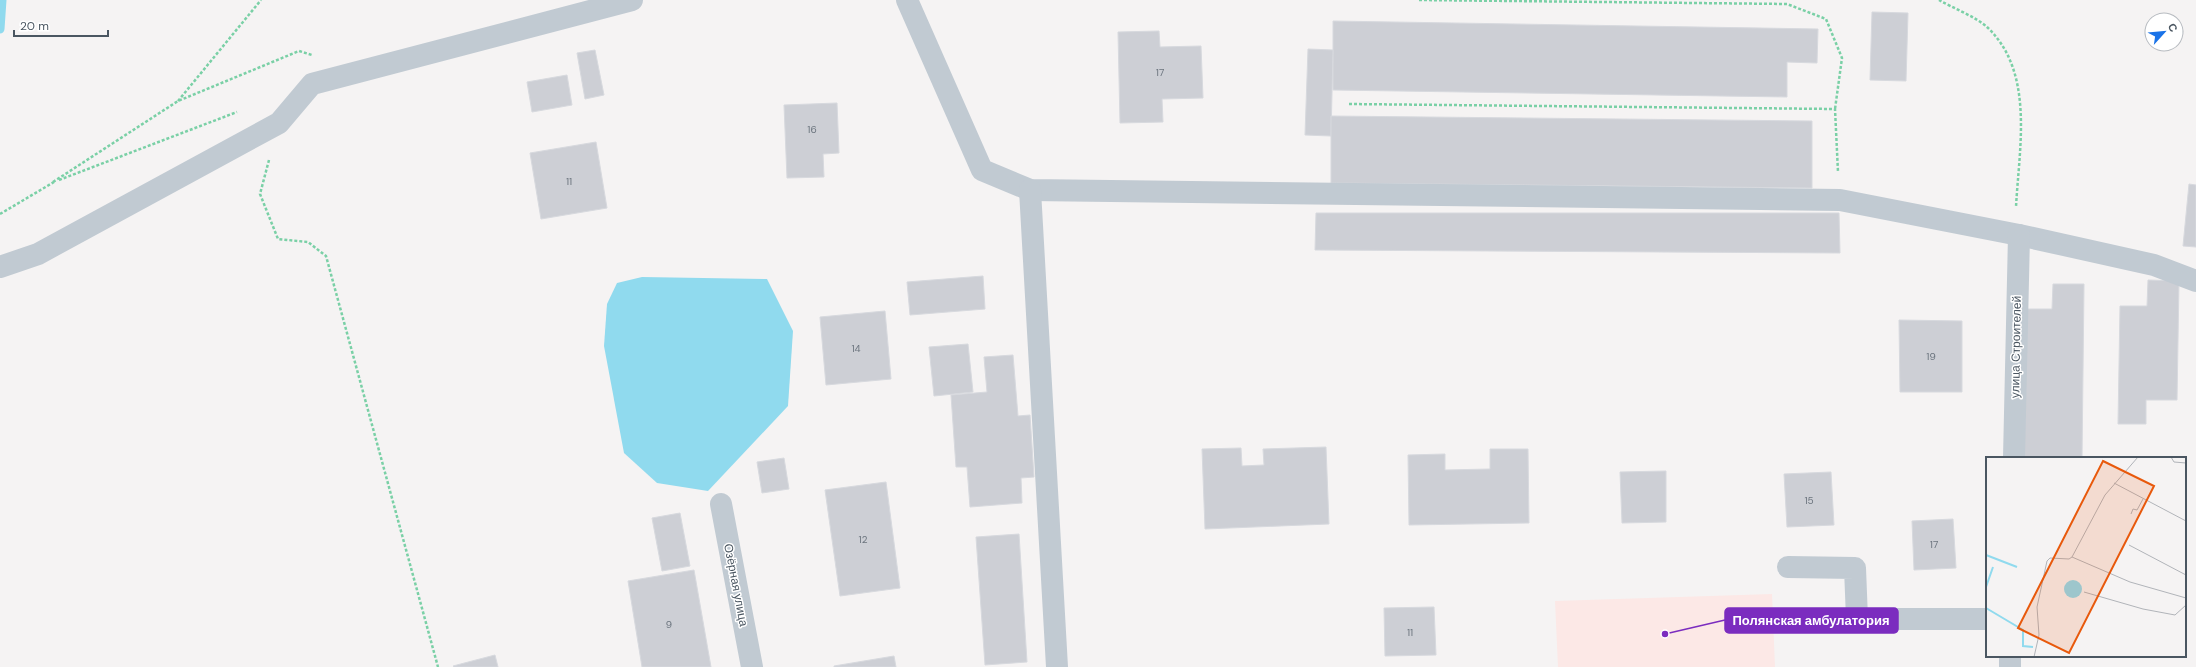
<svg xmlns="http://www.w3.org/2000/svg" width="2196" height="667" viewBox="0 0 2196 667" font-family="'DM Sans',sans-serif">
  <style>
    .medical { fill: #fce8e6 }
    .water { fill: #90daee }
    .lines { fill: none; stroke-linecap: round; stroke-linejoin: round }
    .stream { stroke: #90daee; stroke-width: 9 }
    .building { fill: #cdcfd5; stroke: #d7d9de }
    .path { stroke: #7ad0a6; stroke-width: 2.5; stroke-dasharray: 3 2; stroke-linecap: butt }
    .minor { stroke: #c1cad2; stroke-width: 22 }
    .labels { text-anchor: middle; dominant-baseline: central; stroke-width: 3; stroke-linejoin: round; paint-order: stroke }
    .number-label { font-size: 10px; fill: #6b747e }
    .street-label { font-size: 12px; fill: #4a5661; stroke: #fff }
    .inset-river { fill: none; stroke: #90daee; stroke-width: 2 }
    .inset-road { fill: none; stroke: #b1b4b9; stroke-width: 1 }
    .view { fill: #e8590c; fill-opacity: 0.15; stroke: #e8590c; stroke-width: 2 }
    .inset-edge { fill: none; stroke: #4a5661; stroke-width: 2 }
    .leader { fill: none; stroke: #7b2cbf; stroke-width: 1.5 }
    .callout-dot { fill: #7b2cbf; stroke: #fff; stroke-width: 1.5 }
    .callout { fill: #7b2cbf; stroke: #7b2cbf; stroke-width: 1.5 }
    .callout-label { font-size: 13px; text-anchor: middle; font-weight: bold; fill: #fff }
  </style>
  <rect width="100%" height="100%" fill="#f5f3f3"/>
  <polygon class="medical" points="1772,594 1775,667 1558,667 1555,601"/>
  <polygon class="water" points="642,277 767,279 793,331 788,406 708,491 657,483 624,453 604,346 607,304 617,283"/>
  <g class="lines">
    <polyline class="stream" points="0,29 2,0"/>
  </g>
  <g class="building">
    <polygon points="1872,12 1908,13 1906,81 1870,80"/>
    <polygon points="1333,21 1818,29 1817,63 1787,62 1787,97 1333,90"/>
    <polygon points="1159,31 1160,47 1201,46 1203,98 1162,99 1163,122 1120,123 1118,32"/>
    <polygon points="1308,49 1333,50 1331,136 1305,135"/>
    <polygon points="595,50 604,95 585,99 577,53"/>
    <polygon points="567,75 572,105 532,112 527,82"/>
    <polygon points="837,103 839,153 823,154 824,177 787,178 784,105"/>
    <polygon points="1331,116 1812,121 1812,188 1331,183"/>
    <polygon points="596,142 607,208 541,219 530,153"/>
    <polygon points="2189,184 2196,185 2196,247 2183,246"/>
    <polygon points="1316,213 1839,213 1840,253 1315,250"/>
    <polygon points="983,276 985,309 910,315 907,282"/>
    <polygon points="2148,280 2179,281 2177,400 2146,400 2146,424 2118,424 2120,306 2147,306"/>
    <polygon points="2053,284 2084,284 2082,458 2021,458 2023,309 2052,309"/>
    <polygon points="885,311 891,379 826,385 820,317"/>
    <polygon points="1899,320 1962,321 1962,392 1900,392"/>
    <polygon points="968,344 973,392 934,396 929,347"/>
    <polygon points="1013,355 1018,416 1030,415 1034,477 1021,478 1022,503 970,507 967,467 956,467 951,395 987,392 984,357"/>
    <polygon points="1326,447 1329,524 1205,529 1202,449 1241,448 1242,466 1264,465 1263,449"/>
    <polygon points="1490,449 1528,449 1529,523 1409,525 1408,455 1445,454 1445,470 1490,469"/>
    <polygon points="784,458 789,489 762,493 757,462"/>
    <polygon points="1666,471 1666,522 1622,523 1620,472"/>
    <polygon points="1831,472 1834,525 1787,527 1784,474"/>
    <polygon points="886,482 900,588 840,596 825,490"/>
    <polygon points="680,513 690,566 662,571 652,518"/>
    <polygon points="1953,519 1956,568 1914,570 1912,521"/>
    <polygon points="1019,534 1027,662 985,665 976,537"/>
    <polygon points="694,570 711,667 642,667 628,581"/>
    <polygon points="1434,607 1436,655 1385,656 1384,608"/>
    <polygon points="495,655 498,667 454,667 453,666"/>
    <polygon points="894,656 896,667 834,667 834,666"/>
  </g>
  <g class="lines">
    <g class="path">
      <polyline points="1419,0 1787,4 1826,19 1842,58 1835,109"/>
      <path d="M1939,0C1953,8 1976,17 1987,27C2035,72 2019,148 2016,207"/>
      <polyline points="178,101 261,0"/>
      <polyline points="1349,104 1835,109 1838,172"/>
      <polyline points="269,160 260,194 278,239 308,242 326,256 438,667"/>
      <polyline points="59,180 237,112"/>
      <polyline points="53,182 178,101 299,51 312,55"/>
      <polyline points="0,214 54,182"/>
    </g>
    <g class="minor">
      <polyline points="907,0 982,170 1030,190 1840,200 2019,235 2154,265 2196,281"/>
      <polyline points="1030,190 1057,667"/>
      <polyline points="0,267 38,254 279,123 312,84 632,0"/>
      <polyline points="2014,458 2019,235"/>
      <polyline points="721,504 752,667"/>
      <polyline points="1788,567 1855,568 1857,619 1987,619"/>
      <polyline points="2010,667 2010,656"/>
    </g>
  </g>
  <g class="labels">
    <g class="number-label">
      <text x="1160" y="72">17</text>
      <text x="812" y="129">16</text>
      <text x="569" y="181">11</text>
      <text x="856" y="348">14</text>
      <text x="1931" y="356">19</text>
      <text x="1809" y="500">15</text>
      <text x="863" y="539">12</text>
      <text x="1934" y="544">17</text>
      <text x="669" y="624">9</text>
      <text x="1410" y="632">11</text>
    </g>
    <g class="street-label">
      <text transform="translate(2016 347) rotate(-89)">улица Строителей</text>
      <text transform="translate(736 585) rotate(79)">Озёрная улица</text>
    </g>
  </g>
  <g transform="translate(1986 457)">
    <rect width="200" height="200" fill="#f5f3f3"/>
    <path d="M78 132a9 9 0 1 1 18 0a9 9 0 1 1-18 0Z" fill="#90daee"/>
    <path class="inset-river" d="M0,98L31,110M0,130L7,110M0,151L37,173V189L47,190"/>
    <path class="inset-road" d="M185,0L188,5L200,6M128,26L200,64M145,57L147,52L151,53L157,42M143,88L200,118M86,100L144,125L200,141M98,135L157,152L189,158L200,148M48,200L53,178L51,150L61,104L64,101L83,102L86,100L119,38L152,0"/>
    <path class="view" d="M117,4L168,29L83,196L32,171Z"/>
    <rect width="200" height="200" class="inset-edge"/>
  </g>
  <path class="leader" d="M1665 634L1725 620"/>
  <circle class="callout-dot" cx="1665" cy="634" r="4"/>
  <rect class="callout" x="1725" y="608" width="173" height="25" rx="4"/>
  <g class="callout-label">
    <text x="1811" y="625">Полянская амбулатория</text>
  </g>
  <g transform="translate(2164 32) rotate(63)"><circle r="19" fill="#ffffff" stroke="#b7bbc0"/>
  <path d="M0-3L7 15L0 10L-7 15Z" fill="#1a73e8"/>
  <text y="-6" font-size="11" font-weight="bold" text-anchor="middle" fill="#4a5661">С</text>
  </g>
  <path d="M14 30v6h94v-6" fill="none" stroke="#4a5661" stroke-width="2"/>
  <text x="20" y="30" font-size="12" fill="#4a5661" stroke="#ffffff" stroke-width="3" paint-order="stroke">20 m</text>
</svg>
